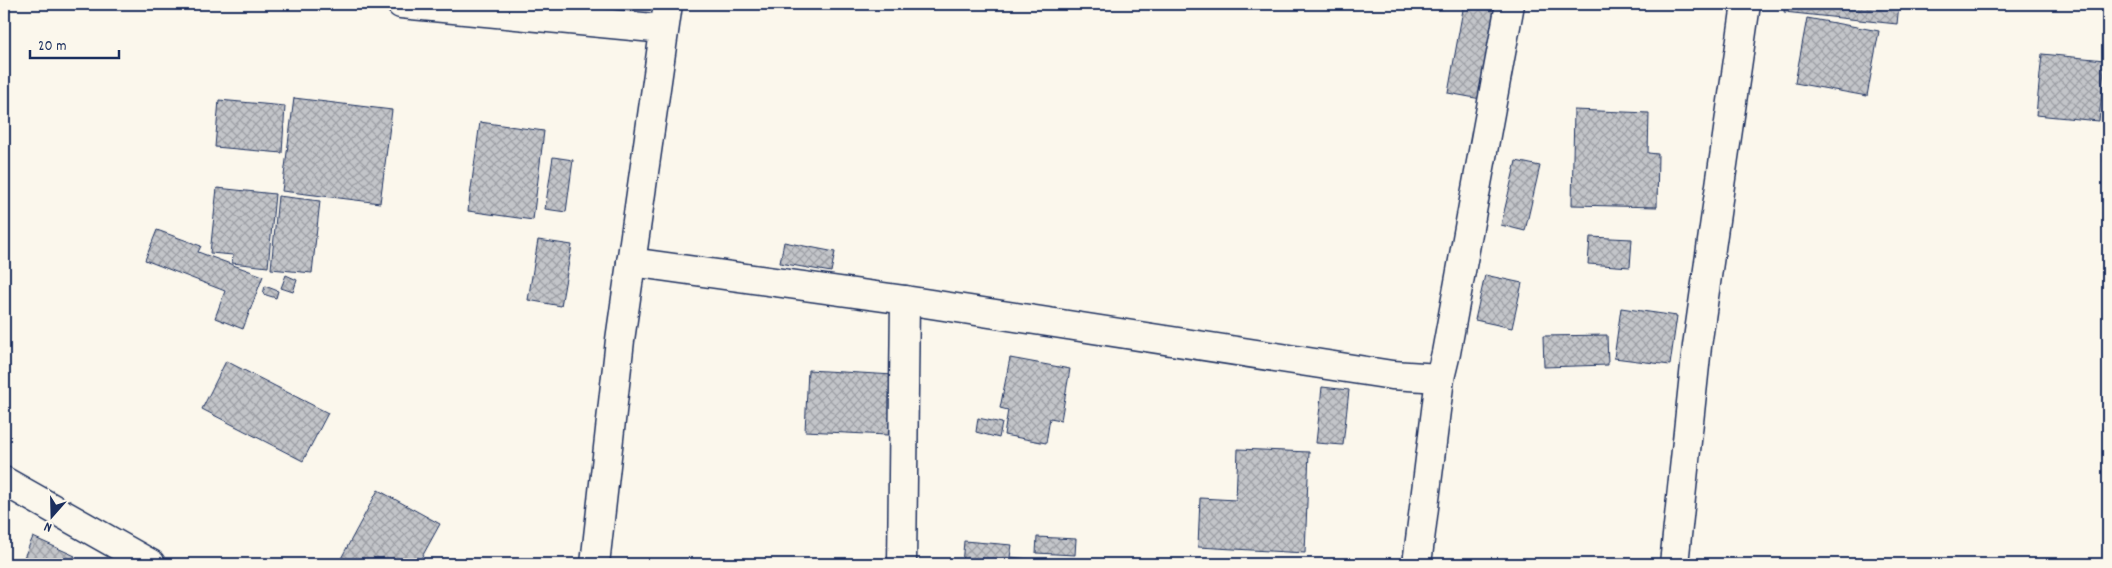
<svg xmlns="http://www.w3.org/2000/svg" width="2112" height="568" viewBox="0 0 2112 568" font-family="Dekko,sans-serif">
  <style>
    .building { fill: url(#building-cross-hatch); stroke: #1b2f5e }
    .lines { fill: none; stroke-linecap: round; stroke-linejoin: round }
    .minor-casing { stroke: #1b2f5e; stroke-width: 31 }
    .minor { stroke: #fbf7ec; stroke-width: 28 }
  </style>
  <defs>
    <pattern id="building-cross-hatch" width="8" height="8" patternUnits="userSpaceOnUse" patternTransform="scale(1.25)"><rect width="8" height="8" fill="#c3c5c9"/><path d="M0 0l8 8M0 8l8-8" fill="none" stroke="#9ea0a6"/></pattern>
  </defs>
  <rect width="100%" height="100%" fill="#fbf7ec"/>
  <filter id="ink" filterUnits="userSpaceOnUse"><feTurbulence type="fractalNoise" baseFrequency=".02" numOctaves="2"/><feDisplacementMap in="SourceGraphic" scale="10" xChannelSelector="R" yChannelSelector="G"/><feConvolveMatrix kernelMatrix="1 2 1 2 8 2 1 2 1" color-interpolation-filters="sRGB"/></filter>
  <g filter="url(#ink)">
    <g class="building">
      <polygon points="1464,4 1498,4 1481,99 1448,93"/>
      <polygon points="1785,4 1899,4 1897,24 1784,12"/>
      <polygon points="1807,18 1879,31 1867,96 1795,83"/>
      <polygon points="2042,54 2105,60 2099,121 2036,115"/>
      <polygon points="294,98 392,110 380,203 282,191"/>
      <polygon points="219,100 285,106 282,153 215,147"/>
      <polygon points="1574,110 1649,113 1648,153 1658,154 1657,207 1572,205"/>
      <polygon points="2107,112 2108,112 2108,162 2104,162"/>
      <polygon points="480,122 544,131 533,220 468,211"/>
      <polygon points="553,157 573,160 566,212 545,209"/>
      <polygon points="1516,161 1540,166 1525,231 1501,225"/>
      <polygon points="217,188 275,194 268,267 232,263 233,255 210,253"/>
      <polygon points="278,196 320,201 312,273 271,269"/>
      <polygon points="157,230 201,246 198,252 263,276 243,329 215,318 225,291 145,260"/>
      <polygon points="1590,237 1632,239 1630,267 1588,264"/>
      <polygon points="538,240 572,245 561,306 528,300"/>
      <polygon points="784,242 835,252 831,272 780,263"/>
      <polygon points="286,275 297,280 293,292 281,288"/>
      <polygon points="1485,275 1522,283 1512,328 1475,320"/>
      <polygon points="265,286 278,291 276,298 263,294"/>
      <polygon points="1621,308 1677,316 1670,365 1614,358"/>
      <polygon points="1607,335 1608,365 1544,367 1543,336"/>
      <polygon points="1010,358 1070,369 1061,420 1050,418 1046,443 1004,435 1008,410 1000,408"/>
      <polygon points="226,361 328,413 303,461 202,409"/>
      <polygon points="808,370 911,376 908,436 805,431"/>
      <polygon points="1322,387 1349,390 1343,445 1316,443"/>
      <polygon points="978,418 1002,423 999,438 976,432"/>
      <polygon points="1238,449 1309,452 1305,553 1198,547 1200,498 1236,500"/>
      <polygon points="378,490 440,524 418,564 338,564"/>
      <polygon points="33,537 75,556 71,564 21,564"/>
      <polygon points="1037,537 1076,539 1075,555 1036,553"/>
      <polygon points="964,541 1012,545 1010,557 1081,564 962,564"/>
    </g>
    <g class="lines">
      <defs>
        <g id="minor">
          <polyline points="401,4 664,29"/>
          <polyline points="631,262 905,300 1392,375 1440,378"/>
          <polyline points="4,481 151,564"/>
          <polyline points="595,564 620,340 668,4"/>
          <polyline points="902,564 905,300"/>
          <polyline points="1417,564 1440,378 1446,353 1510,4"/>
          <polyline points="1674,564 1697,346 1746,4"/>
        </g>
      </defs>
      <use href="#minor" class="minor-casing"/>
      <use href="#minor" class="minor"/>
    </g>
  </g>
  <rect width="2112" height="568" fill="none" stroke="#fbf7ec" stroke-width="20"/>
  <rect x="10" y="10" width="2092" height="548" fill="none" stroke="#1b2f5e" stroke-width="2" filter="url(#ink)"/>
  <g transform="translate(52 516) rotate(200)" stroke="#fbf7ec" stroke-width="4" paint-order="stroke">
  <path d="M0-4L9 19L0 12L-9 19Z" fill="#1b2f5e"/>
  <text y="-8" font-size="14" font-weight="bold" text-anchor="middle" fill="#1b2f5e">N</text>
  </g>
  <path d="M30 50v8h89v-8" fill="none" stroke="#1b2f5e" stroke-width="2.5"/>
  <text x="38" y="50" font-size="15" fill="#1b2f5e" stroke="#fbf7ec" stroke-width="4" paint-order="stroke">20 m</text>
</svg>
